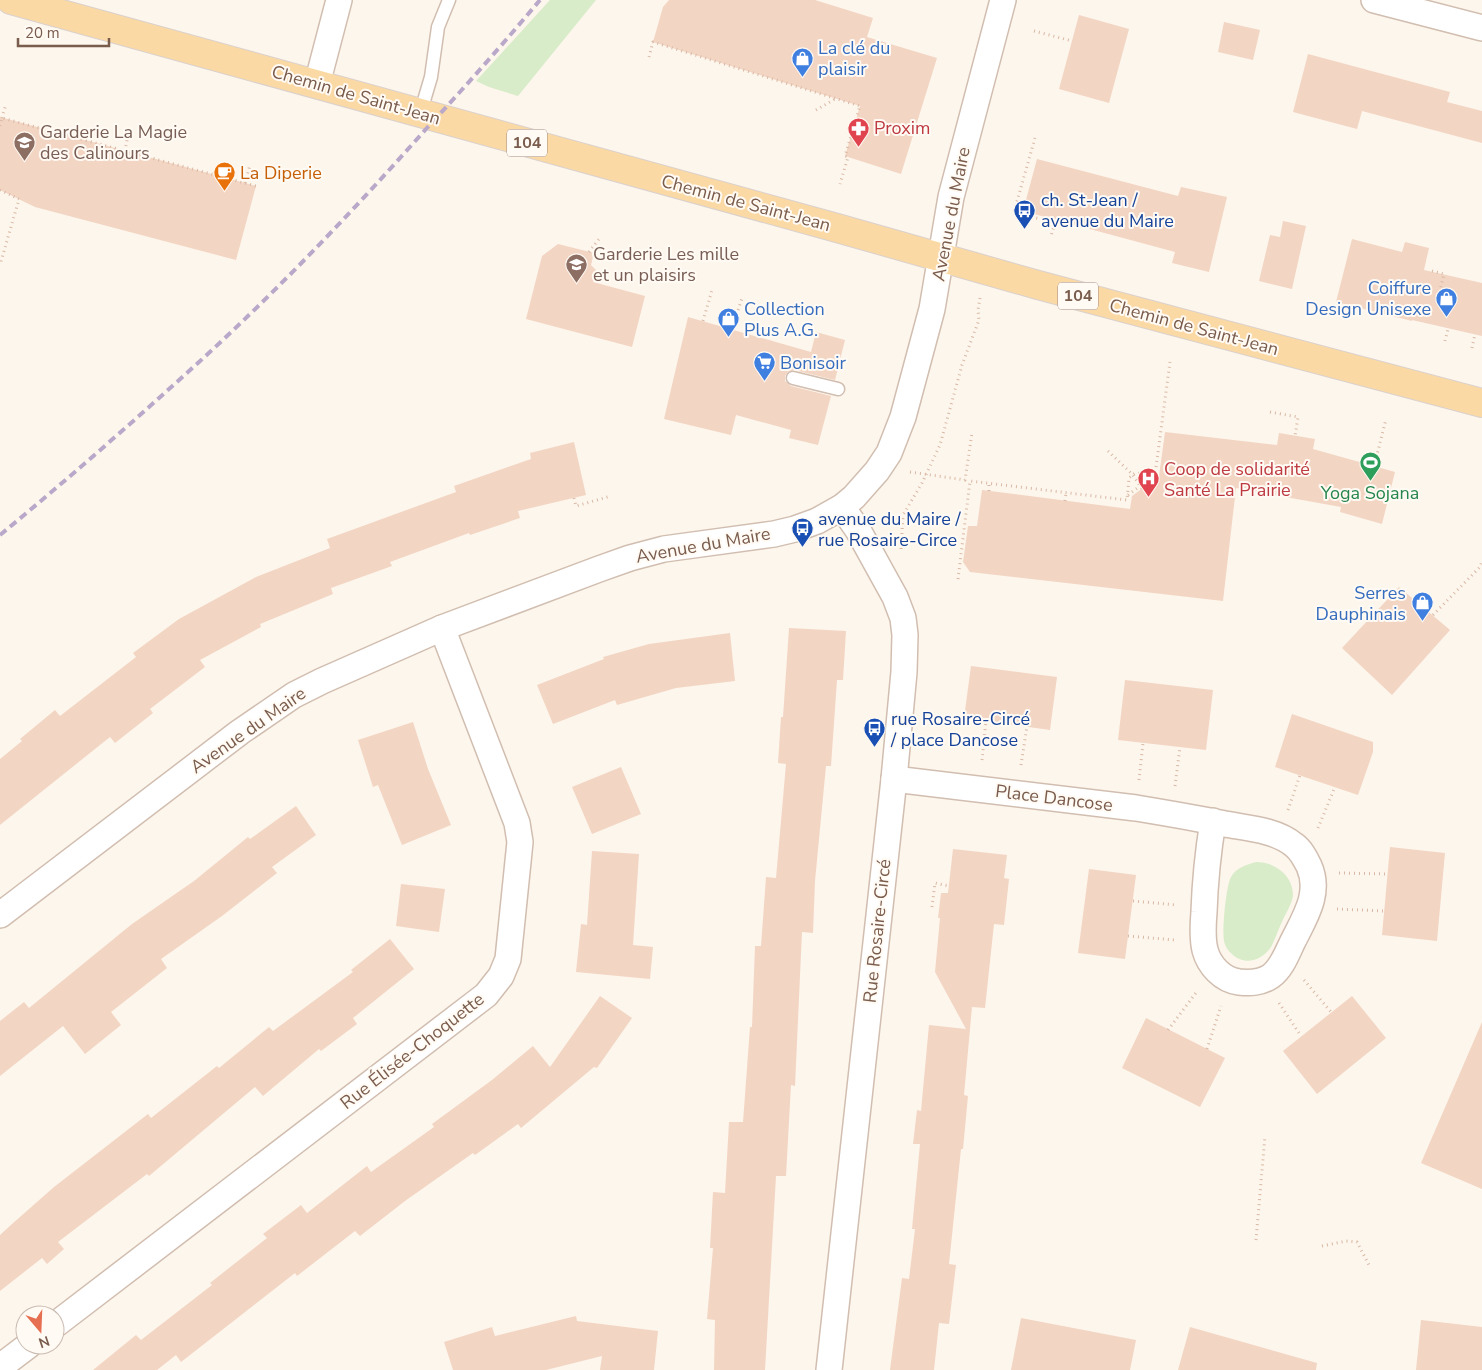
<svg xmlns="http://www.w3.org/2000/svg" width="1482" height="1370" viewBox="0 0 1482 1370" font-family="'Nunito Sans',sans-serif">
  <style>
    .green { fill: #d8ecc9 }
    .building { fill: #f3d5c3 }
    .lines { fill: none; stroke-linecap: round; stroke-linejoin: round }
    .service-casing { stroke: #d1beb0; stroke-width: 15 }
    .minor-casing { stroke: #d1beb0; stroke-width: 28 }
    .primary-casing { stroke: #dad1cd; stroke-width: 30 }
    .path { stroke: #d9b8a5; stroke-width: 3; stroke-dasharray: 1 4; stroke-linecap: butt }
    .service { stroke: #fff; stroke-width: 12 }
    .minor { stroke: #fff; stroke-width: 25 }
    .primary { stroke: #fbd9a5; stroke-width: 28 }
    .rail { stroke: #b9a8c9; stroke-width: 4; stroke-dasharray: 8 5; stroke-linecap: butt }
    .labels { text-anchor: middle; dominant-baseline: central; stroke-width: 4; stroke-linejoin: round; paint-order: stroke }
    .shield { fill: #fffaf3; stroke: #a28b7f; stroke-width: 1 }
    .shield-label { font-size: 16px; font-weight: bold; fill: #7a5c4d }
    .shop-label { font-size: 18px; fill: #366cbe; stroke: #fffaf3; text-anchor: start }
    .street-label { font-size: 18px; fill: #7a5c4d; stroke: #fffaf3 }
    .health-label { font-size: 18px; fill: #be3a42; stroke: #fffaf3; text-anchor: start }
    .education-label { font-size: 18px; fill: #785e54; stroke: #fffaf3; text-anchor: start }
    .food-label { font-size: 18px; fill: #c56008; stroke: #fffaf3; text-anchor: start }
    .transit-label { font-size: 18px; fill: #164399; stroke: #fffaf3; text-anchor: start }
    .leisure-label { font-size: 18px; fill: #27864d; stroke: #fffaf3 }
  </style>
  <rect width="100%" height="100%" fill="#fdf6ec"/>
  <g class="green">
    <polygon points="550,0 596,0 518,96 489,87 476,81"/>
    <path d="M1256,862C1274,862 1292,874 1293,894C1293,903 1285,914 1282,922C1278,930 1275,940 1271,947C1262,961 1244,966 1232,954C1228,951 1225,946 1224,941C1222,930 1226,886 1231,877C1237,867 1246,865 1256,862Z"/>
  </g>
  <g class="building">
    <polygon points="669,0 815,0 873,18 867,37 937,58 901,174 845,156 860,106 653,42 663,7"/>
    <polygon points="1079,15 1129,29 1109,103 1059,89"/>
    <polygon points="1224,22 1260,30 1253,60 1218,52"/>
    <polygon points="1308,54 1450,92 1447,102 1482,111 1482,143 1362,111 1357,129 1293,112"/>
    <polygon points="0,117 256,186 236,260 35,207 0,190"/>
    <polygon points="1037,159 1178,196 1181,187 1227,197 1209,272 1172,263 1175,252 1023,211"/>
    <polygon points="1283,221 1306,226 1292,289 1259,281 1270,235 1280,237"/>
    <polygon points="1352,239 1402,252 1405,242 1429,248 1424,270 1482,283 1482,336 1412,320 1412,321 1336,302"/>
    <polygon points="558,244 594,253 591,265 597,271 593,282 645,296 632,347 526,319 542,256"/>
    <polygon points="688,317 811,352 816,332 845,340 835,380 794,370 788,372 785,376 785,381 791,386 831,396 818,445 789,438 791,430 736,415 731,435 664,419"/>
    <polygon points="1165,432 1277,445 1279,433 1315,439 1313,449 1395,472 1382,524 1340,512 1341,507 1236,488 1223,601 970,572 963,562 968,526 977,526 982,490 1130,509 1132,496 1159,476"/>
    <polygon points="574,442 586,495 518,511 520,518 470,535 469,533 390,562 392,566 331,588 333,594 260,624 261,627 200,660 205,667 150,709 153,713 115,743 110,737 0,825 0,759 22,741 20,739 55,710 60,716 136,657 133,653 179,619 256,577 330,548 327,539 456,492 454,486 531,459 530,453"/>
    <polygon points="1399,587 1450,630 1392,695 1342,648"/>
    <polygon points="789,628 846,631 843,680 837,680 831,766 826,766 815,881 813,933 802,932 795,1086 791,1085 786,1176 776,1176 765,1370 714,1370 715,1320 707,1319 713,1248 710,1248 713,1192 725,1193 729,1122 743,1122 750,1027 752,1027 755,946 761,946 766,877 776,878 786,764 778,763 781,717 783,717"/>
    <polygon points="730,633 735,681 676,688 617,705 615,700 553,724 537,685 604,659 603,657 649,644"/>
    <polygon points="971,666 1057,677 1050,730 964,718"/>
    <polygon points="1125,680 1213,690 1206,750 1118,740"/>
    <polygon points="1292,714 1373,742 1373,752 1358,795 1275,767"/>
    <polygon points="413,722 428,769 451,825 402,845 378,785 373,787 358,740"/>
    <polygon points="621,767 641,814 592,834 572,787"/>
    <polygon points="296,806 316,835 272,867 277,873 222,916 161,959 167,968 111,1012 121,1025 85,1054 63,1026 0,1076 0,1021 24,1002 29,1008 132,924 194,881 248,837 250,839"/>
    <polygon points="1390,847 1445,853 1437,941 1382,935"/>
    <polygon points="953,849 1007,855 1004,878 1009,879 1004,925 994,924 985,1008 972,1007 964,1095 968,1096 963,1149 961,1149 949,1264 956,1265 949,1324 939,1323 934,1370 890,1370 902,1278 909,1279 915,1229 912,1229 920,1144 913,1144 917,1110 921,1111 929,1025 966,1029 935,972 940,918 938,918 941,893 948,893"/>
    <polygon points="592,851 639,854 633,945 653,947 650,979 576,972 581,924 587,925"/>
    <polygon points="1089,869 1136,875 1125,959 1078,953"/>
    <polygon points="401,884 445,889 439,932 396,926"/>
    <polygon points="390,939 414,969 353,1018 357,1024 321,1051 319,1049 263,1096 255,1087 149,1176 147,1174 58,1242 64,1249 47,1264 42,1258 0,1291 0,1235 12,1224 54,1187 148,1114 151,1118 217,1066 219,1068 269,1027 273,1031 353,972 351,970"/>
    <polygon points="600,996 632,1018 597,1068 594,1067 521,1128 518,1124 475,1155 473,1153 405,1201 360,1236 355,1231 297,1276 295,1273 181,1362 176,1355 157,1370 93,1370 136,1335 141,1340 212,1285 210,1283 267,1238 263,1234 301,1205 307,1213 367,1166 371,1172 434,1127 432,1124 492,1080 533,1046 550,1067"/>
    <polygon points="1352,996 1386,1038 1317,1094 1283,1051"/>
    <polygon points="1146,1018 1225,1058 1200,1107 1122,1068"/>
    <polygon points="1482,1022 1482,1189 1421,1163"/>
    <polygon points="576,1316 577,1321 658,1331 654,1370 600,1370 602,1356 546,1370 453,1370 444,1342 492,1327 495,1336"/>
    <polygon points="1021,1318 1136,1340 1130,1370 1011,1370"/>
    <polygon points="1421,1320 1482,1327 1482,1370 1416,1370"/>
    <polygon points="1190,1327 1317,1363 1316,1370 1178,1370"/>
  </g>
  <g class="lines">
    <defs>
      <g id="service">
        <polyline points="420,114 431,77 438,27 449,0"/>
        <polyline points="793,378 838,389"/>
      </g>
      <g id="minor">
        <polyline points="1374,0 1482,28"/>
        <polyline points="317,84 339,0"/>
        <path d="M894,779L1136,808C1166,813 1196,818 1225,824C1247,828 1276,830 1294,845C1301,850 1305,858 1309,866C1321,893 1305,917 1293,941C1287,953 1282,968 1271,976C1261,983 1250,983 1239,982C1222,980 1209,965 1205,950C1202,938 1203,924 1204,912C1205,881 1208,852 1213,821"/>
        <polyline points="0,915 240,732 294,695 322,681 442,628 599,569 630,558 664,549 774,534 795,529 817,521 842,507 854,497 877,471 889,453 903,417 932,309 951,197 1003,0"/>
        <polyline points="55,1325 486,995 501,976 508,959 520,842 517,823 442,628"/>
        <polyline points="0,1367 29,1345"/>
        <polyline points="829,1370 894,779 904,672 905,635 903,618 895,597 858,530 842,507"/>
      </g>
      <polyline id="primary" points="11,0 837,228 1038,285 1482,403"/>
    </defs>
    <use href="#service" class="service-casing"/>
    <use href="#minor" class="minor-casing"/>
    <use href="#primary" class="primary-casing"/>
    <g class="path">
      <polyline points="1034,31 1072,41"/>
      <polyline points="649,57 653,42 860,106 845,156 848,157 840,184"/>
      <polyline points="816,110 835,99"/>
      <polyline points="2,118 6,104"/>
      <polyline points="0,126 2,118 256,186"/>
      <polyline points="1035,138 1014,212 1055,223 1051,236"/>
      <polyline points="125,151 128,135"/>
      <polyline points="245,183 250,165"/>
      <polyline points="0,190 19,199 0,265"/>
      <polyline points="589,252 599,239"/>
      <polyline points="1432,271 1444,274 1440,290"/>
      <polyline points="703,321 712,290"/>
      <polyline points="732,329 742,298"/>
      <polyline points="1445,341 1448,329"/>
      <polyline points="1472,348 1475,334"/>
      <polyline points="1270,412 1298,417 1295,436"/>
      <polyline points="1108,451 1133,475 1142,489"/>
      <polyline points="1374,467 1386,419"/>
      <polyline points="910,472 965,480 972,433"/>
      <polyline points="989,491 989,483"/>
      <polyline points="1128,495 1155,475"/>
      <polyline points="574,498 576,506 611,496"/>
      <polyline points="1065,501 1066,493"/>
      <polyline points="886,522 903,515 922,483 940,445 962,365 979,320 978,310 980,298"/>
      <polyline points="901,549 903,515"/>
      <polyline points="958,579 970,481 1127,500 1129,478 1135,473 1155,475 1170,362"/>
      <polyline points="1433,615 1480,567 1482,561"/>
      <polyline points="982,760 986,721"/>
      <polyline points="1021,765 1027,726"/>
      <polyline points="1139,780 1143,743"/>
      <polyline points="1175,786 1180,747"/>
      <polyline points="1288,810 1300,775"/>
      <polyline points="1318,828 1335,787"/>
      <polyline points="1339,873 1388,874"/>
      <polyline points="1133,901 1177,905"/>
      <polyline points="932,907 935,883 949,886"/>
      <polyline points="1337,909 1384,911"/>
      <polyline points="1128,936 1175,940"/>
      <polyline points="1304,980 1331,1012"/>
      <polyline points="1279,1003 1301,1036"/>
      <polyline points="1168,1030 1198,990"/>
      <polyline points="1207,1049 1221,1006"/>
      <polyline points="1256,1240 1265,1136"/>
      <polyline points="1322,1246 1346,1241 1357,1242 1369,1265"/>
    </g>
    <use href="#service" class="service"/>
    <use href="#minor" class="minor"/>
    <use href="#primary" class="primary"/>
    <path class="rail" d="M0,535C68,479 134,421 199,362C279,289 354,210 426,129C465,87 503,44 540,0"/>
  </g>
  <defs>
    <symbol id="shop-pin" viewBox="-11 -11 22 30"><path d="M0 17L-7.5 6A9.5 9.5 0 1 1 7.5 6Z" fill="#3f7fe0" stroke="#fffaf3"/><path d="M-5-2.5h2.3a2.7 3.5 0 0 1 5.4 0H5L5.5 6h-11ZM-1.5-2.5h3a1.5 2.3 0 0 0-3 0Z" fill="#fff"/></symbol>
    <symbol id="pharmacy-pin" viewBox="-11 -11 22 30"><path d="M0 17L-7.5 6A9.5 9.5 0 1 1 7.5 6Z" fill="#e0444e" stroke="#fffaf3"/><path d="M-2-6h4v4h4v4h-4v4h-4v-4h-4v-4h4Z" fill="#fff"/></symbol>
    <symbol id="school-pin" viewBox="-11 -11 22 30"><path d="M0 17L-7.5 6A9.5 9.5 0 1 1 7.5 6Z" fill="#8d6e63" stroke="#fffaf3"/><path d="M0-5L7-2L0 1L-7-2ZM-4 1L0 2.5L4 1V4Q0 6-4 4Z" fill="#fff"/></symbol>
    <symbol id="cafe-pin" viewBox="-11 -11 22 30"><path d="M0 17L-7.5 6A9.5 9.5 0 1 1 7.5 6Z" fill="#e8710a" stroke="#fffaf3"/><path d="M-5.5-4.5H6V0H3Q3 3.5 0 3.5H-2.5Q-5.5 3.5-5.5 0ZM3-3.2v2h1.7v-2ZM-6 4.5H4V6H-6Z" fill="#fff"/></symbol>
    <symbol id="bus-pin" viewBox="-11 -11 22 30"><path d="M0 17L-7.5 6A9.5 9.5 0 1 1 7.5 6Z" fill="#1a4fb4" stroke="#fffaf3"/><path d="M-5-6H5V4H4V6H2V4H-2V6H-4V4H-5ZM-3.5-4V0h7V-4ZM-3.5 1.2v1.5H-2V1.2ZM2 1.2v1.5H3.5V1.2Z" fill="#fff"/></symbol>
    <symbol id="supermarket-pin" viewBox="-11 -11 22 30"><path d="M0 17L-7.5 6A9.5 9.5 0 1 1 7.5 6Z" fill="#3f7fe0" stroke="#fffaf3"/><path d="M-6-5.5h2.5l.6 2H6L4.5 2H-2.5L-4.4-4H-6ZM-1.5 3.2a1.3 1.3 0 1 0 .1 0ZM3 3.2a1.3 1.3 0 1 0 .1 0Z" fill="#fff"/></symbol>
    <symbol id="stadium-pin" viewBox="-11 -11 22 30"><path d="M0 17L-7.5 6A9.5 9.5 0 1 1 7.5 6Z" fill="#2e9e5b" stroke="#fffaf3"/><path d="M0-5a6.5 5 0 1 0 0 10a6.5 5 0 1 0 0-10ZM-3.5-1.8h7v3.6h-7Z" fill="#fff"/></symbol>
    <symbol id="hospital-pin" viewBox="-11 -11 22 30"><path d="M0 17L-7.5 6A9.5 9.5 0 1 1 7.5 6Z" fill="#e0444e" stroke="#fffaf3"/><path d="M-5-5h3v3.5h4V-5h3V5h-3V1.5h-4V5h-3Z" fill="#fff"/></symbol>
  </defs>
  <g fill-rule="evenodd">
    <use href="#shop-pin" x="790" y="46" width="25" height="34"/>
    <use href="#pharmacy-pin" x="846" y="116" width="25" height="34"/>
    <use href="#school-pin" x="12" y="130" width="25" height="34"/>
    <use href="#cafe-pin" x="212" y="160" width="25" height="34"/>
    <use href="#bus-pin" x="1012" y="198" width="25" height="34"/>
    <use href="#school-pin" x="564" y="252" width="25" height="34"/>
    <use href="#shop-pin" x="1434" y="286" width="25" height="34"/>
    <use href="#shop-pin" x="716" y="306" width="25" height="34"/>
    <use href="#supermarket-pin" x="752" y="350" width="25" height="34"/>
    <use href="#stadium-pin" x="1358" y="450" width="25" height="34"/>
    <use href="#hospital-pin" x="1136" y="466" width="25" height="34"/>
    <use href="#bus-pin" x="790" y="516" width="25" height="34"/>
    <use href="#shop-pin" x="1410" y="590" width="25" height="34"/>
    <use href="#bus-pin" x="862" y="716" width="25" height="34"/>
  </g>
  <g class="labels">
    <g class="shield">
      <rect x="507" y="129.5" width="40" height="27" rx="4"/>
      <rect x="1058" y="282.5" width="40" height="27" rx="4"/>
    </g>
    <g class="shield-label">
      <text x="527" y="143">104</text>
      <text x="1078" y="296">104</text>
    </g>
    <g class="shop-label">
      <text x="818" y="48">La clé du<tspan x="818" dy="21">plaisir</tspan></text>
      <text x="1431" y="288" text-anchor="end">Coiffure<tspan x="1431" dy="21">Design Unisexe</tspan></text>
      <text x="744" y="309">Collection<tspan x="744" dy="21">Plus A.G.</tspan></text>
      <text x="780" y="363">Bonisoir</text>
      <text x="1406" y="593" text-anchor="end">Serres<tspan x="1406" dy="21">Dauphinais</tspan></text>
    </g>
    <g class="street-label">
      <text transform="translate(356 95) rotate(16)">Chemin de Saint-Jean</text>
      <text transform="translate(746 203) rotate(15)">Chemin de Saint-Jean</text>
      <text transform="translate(951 214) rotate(-79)">Avenue du Maire</text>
      <text transform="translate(1194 327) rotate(15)">Chemin de Saint-Jean</text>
      <text transform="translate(703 545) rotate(-10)">Avenue du Maire</text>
      <text transform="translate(248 730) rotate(-35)">Avenue du Maire</text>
      <text transform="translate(1054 798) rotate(7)">Place Dancose</text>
      <text transform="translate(877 931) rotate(-84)">Rue Rosaire-Circé</text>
      <text transform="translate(412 1051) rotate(-38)">Rue Élisée-Choquette</text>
    </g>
    <g class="health-label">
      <text x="874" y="128">Proxim</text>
      <text x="1164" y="469">Coop de solidarité<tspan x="1164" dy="21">Santé La Prairie</tspan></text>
    </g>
    <g class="education-label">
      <text x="40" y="132">Garderie La Magie<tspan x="40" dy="21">des Calinours</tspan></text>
      <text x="593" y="254">Garderie Les mille<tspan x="593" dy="21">et un plaisirs</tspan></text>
    </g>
    <g class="food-label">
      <text x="240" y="173">La Diperie</text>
    </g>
    <g class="transit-label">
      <text x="1041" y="200">ch. St-Jean /<tspan x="1041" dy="21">avenue du Maire</tspan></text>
      <text x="818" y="519">avenue du Maire /<tspan x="818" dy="21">rue Rosaire-Circe</tspan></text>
      <text x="891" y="719">rue Rosaire-Circé<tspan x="891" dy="21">/ place Dancose</tspan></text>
    </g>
    <g class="leisure-label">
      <text x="1370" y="493">Yoga Sojana</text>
    </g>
  </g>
  <g transform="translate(40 1330) rotate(161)"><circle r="24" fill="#fffaf3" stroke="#cabbb1"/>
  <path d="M0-4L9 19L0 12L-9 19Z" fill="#e76f51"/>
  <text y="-8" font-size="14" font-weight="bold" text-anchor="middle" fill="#7a5c4d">N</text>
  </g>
  <path d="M18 38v8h91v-8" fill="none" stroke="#7a5c4d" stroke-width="2.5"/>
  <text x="25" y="38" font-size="15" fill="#7a5c4d" stroke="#fffaf3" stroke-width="4" paint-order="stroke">20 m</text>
</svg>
